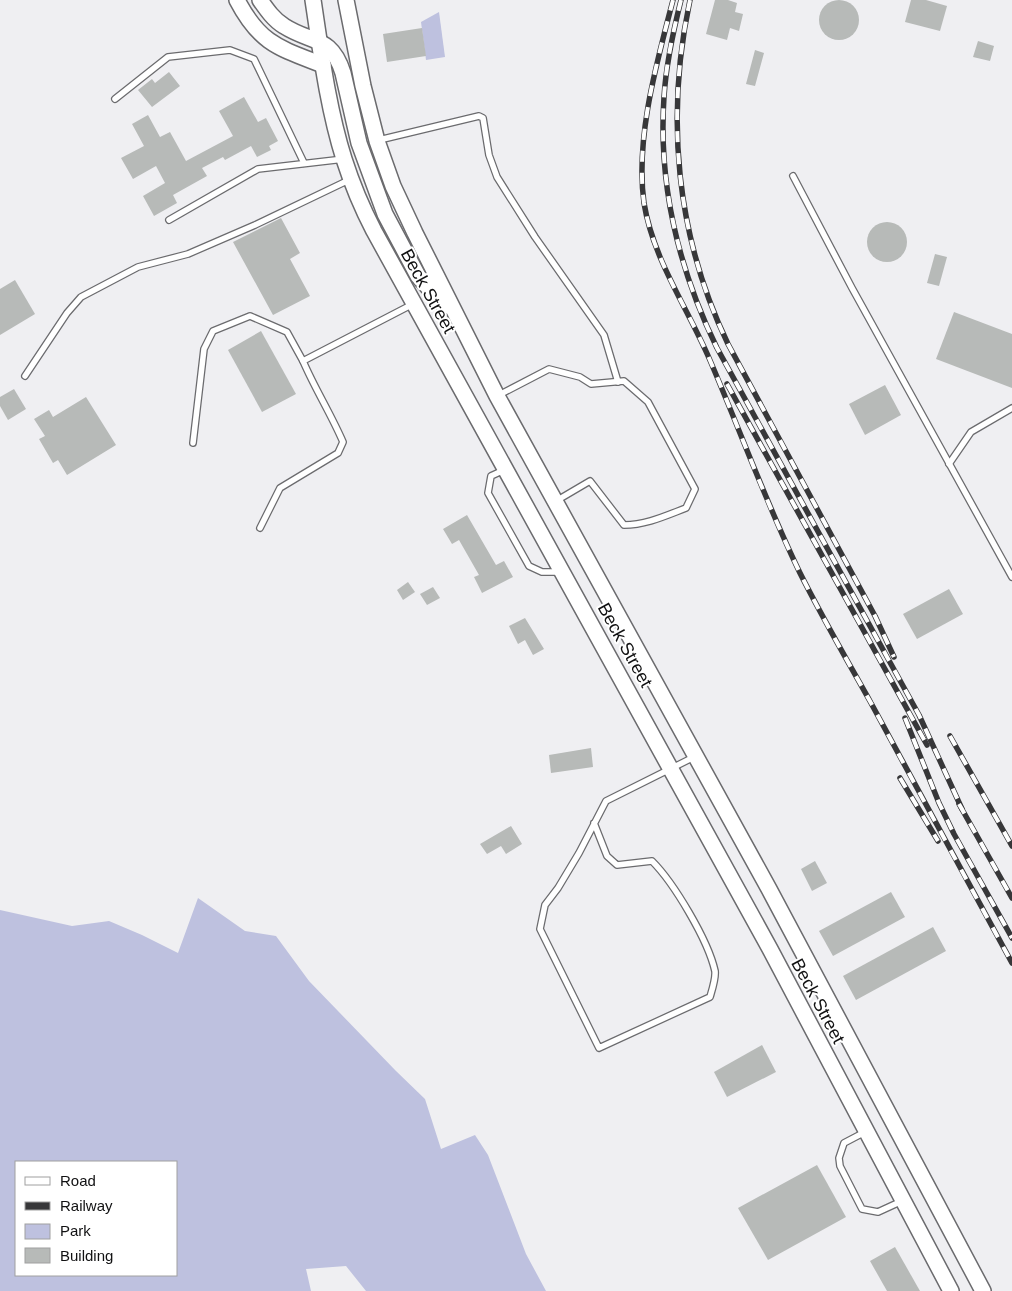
<svg xmlns="http://www.w3.org/2000/svg" width="1012" height="1291" viewBox="0 0 1012 1291" font-family="Helvetica,sans-serif">
  <style>
    .green { fill: #bec1df; fill-rule: evenodd }
    .building { fill: #b7bab8 }
    .lines { fill: none; stroke-linecap: round; stroke-linejoin: round }
    .service-casing { stroke: #6b6b6e; stroke-width: 8 }
    .secondary-casing { stroke: #6b6b6e; stroke-width: 18 }
    .service { stroke: #fff; stroke-width: 5.5 }
    .secondary { stroke: #fff; stroke-width: 15 }
    .rail-casing { stroke: #373739; stroke-width: 5.5 }
    .rail { stroke: #fff; stroke-width: 4; stroke-dasharray: 11; stroke-linecap: butt }
    .labels { text-anchor: middle; dominant-baseline: central; stroke-width: 4; stroke-linejoin: round; paint-order: stroke }
    .street-label { font-size: 18px; fill: #111112; stroke: #fff }
  </style>
  <rect width="100%" height="100%" fill="#efeff2"/>
  <g class="green">
    <polygon points="439,12 445,57 426,60 421,22"/>
    <path d="M198,898L245,931L276,936L309,981L396,1071L425,1099L441,1149L475,1135L488,1155L526,1254L546,1291H366L346,1266L306,1269L311,1291H0V910L72,926L109,921L142,935L178,953ZM16,1162H176V1275H16Z"/>
  </g>
  <g class="building">
    <polygon points="715,0 728,0 737,3 735,12 743,14 739,31 730,28 727,40 706,34"/>
    <polygon points="911,0 926,0 947,6 940,31 905,22"/>
    <circle cx="839" cy="20" r="20"/>
    <polygon points="422,28 426,56 387,62 383,34"/>
    <polygon points="978,41 994,46 990,61 973,57"/>
    <polygon points="755,50 764,53 755,86 746,84"/>
    <polygon points="169,72 180,86 152,107 138,90 152,79 155,83"/>
    <polygon points="244,97 258,122 266,118 278,141 269,146 271,150 257,157 251,146 225,160 223,157 202,168 207,176 173,195 177,203 154,216 143,196 165,183 156,166 133,179 121,158 144,146 132,124 148,115 160,137 170,132 186,161 233,136 219,111"/>
    <polygon points="281,218 300,253 290,259 310,296 273,315 233,242"/>
    <circle cx="887" cy="242" r="20"/>
    <polygon points="935,254 947,257 939,286 927,283"/>
    <polygon points="15,280 35,314 0,335 0,289"/>
    <polygon points="954,312 1012,334 1012,388 936,359"/>
    <polygon points="261,331 296,394 262,412 228,350"/>
    <polygon points="885,385 901,415 865,435 849,404"/>
    <polygon points="14,389 26,409 8,420 0,406 0,397"/>
    <polygon points="86,397 116,445 67,475 58,460 53,463 39,439 45,436 34,419 49,410 53,417"/>
    <polygon points="467,515 496,565 504,561 513,577 482,593 474,577 479,575 459,540 452,544 443,529"/>
    <polygon points="408,582 415,592 403,600 397,590"/>
    <polygon points="433,587 440,598 427,605 420,594"/>
    <polygon points="949,589 963,614 917,639 903,614"/>
    <polygon points="525,618 544,649 533,655 525,640 518,644 509,626"/>
    <polygon points="591,748 593,767 551,773 549,755"/>
    <polygon points="511,826 522,844 506,854 501,846 487,854 480,844"/>
    <polygon points="815,861 827,883 812,891 801,869"/>
    <polygon points="891,892 905,917 833,956 819,931"/>
    <polygon points="933,927 946,951 856,1000 843,976"/>
    <polygon points="762,1045 776,1072 727,1097 714,1072"/>
    <polygon points="817,1165 846,1217 768,1260 738,1208"/>
    <polygon points="895,1247 920,1291 887,1291 870,1261"/>
  </g>
  <g class="lines">
    <defs>
      <g id="service">
        <polyline points="115,99 168,57 230,50 254,59 304,163"/>
        <polyline points="379,140 479,116 483,118 489,155 497,177 535,237 604,335 618,382"/>
        <polyline points="793,176 852,288 1012,577"/>
        <polyline points="169,220 258,169 344,159"/>
        <polyline points="25,376 67,313 81,297 138,267 188,254 255,225 351,179"/>
        <path d="M497,396L549,369L580,377L591,384L624,381L648,402L695,489L686,508C665,516 646,525 624,525L590,481L556,501"/>
        <polyline points="193,443 204,349 213,331 250,316 287,332 303,361"/>
        <polyline points="949,464 971,432 1012,408"/>
        <polyline points="504,470 491,476 488,493 529,566 542,572 561,572"/>
        <path d="M260,528L280,488L338,453L343,442C331,414 315,389 303,361L413,304"/>
        <path d="M594,823L607,856L617,865L652,861C674,883 708,940 715,971C716,978 712,990 710,997L599,1048L540,929L545,905L558,888L579,853L606,801L694,757"/>
        <polyline points="865,1132 844,1143 839,1158 840,1166 862,1209 878,1212 902,1201"/>
      </g>
      <g id="secondary">
        <path d="M237,0C260,44 279,48 323,65"/>
        <path d="M260,0C267,10 274,20 284,26C312,44 331,35 343,73L359,143L385,214L418,276L445,306"/>
        <path d="M313,0C321,53 328,108 344,159C352,184 362,208 374,231L770,949L951,1291"/>
        <polyline points="346,0 363,86 377,141 393,186 415,233 497,396 769,889 983,1291"/>
      </g>
    </defs>
    <use href="#service" class="service-casing"/>
    <use href="#secondary" class="secondary-casing"/>
    <use href="#service" class="service"/>
    <use href="#secondary" class="secondary"/>
    <defs>
      <g id="rail">
        <path d="M673,0C657,62 635,138 644,203C653,259 687,307 709,358C740,430 766,503 800,573C822,617 847,660 871,703C918,790 965,877 1012,963"/>
        <path d="M681,0C673,32 666,64 664,97C658,185 679,270 717,348L919,715L962,809"/>
        <path d="M690,0C665,117 676,236 728,344L875,616L894,657"/>
        <polyline points="727,384 927,745"/>
        <polyline points="905,718 939,803 954,834 1012,938"/>
        <polyline points="950,736 1012,846"/>
        <polyline points="900,778 938,841"/>
        <polyline points="959,804 1012,898"/>
      </g>
    </defs>
    <use href="#rail" class="rail-casing"/>
    <use href="#rail" class="rail"/>
  </g>
  <g class="labels">
    <g class="street-label">
      <text transform="translate(428 291) rotate(61)">Beck Street</text>
      <text transform="translate(625 645) rotate(61)">Beck Street</text>
      <text transform="translate(818 1001) rotate(62)">Beck Street</text>
    </g>
  </g>
  <rect x="15" y="1161" width="162" height="115" fill="#ffffff" stroke="#a0a0a0"/>
  <rect x="25" y="1177" width="25" height="8" fill="#ffffff" stroke="#a0a0a0"/>
  <text x="60" y="1186" font-size="15" fill="#111112">Road</text>
  <rect x="25" y="1202" width="25" height="8" fill="#373739" stroke="#a0a0a0"/>
  <text x="60" y="1211" font-size="15" fill="#111112">Railway</text>
  <rect x="25" y="1224" width="25" height="15" fill="#bec1df" stroke="#a0a0a0"/>
  <text x="60" y="1236" font-size="15" fill="#111112">Park</text>
  <rect x="25" y="1248" width="25" height="15" fill="#b7bab8" stroke="#a0a0a0"/>
  <text x="60" y="1261" font-size="15" fill="#111112">Building</text>
</svg>
